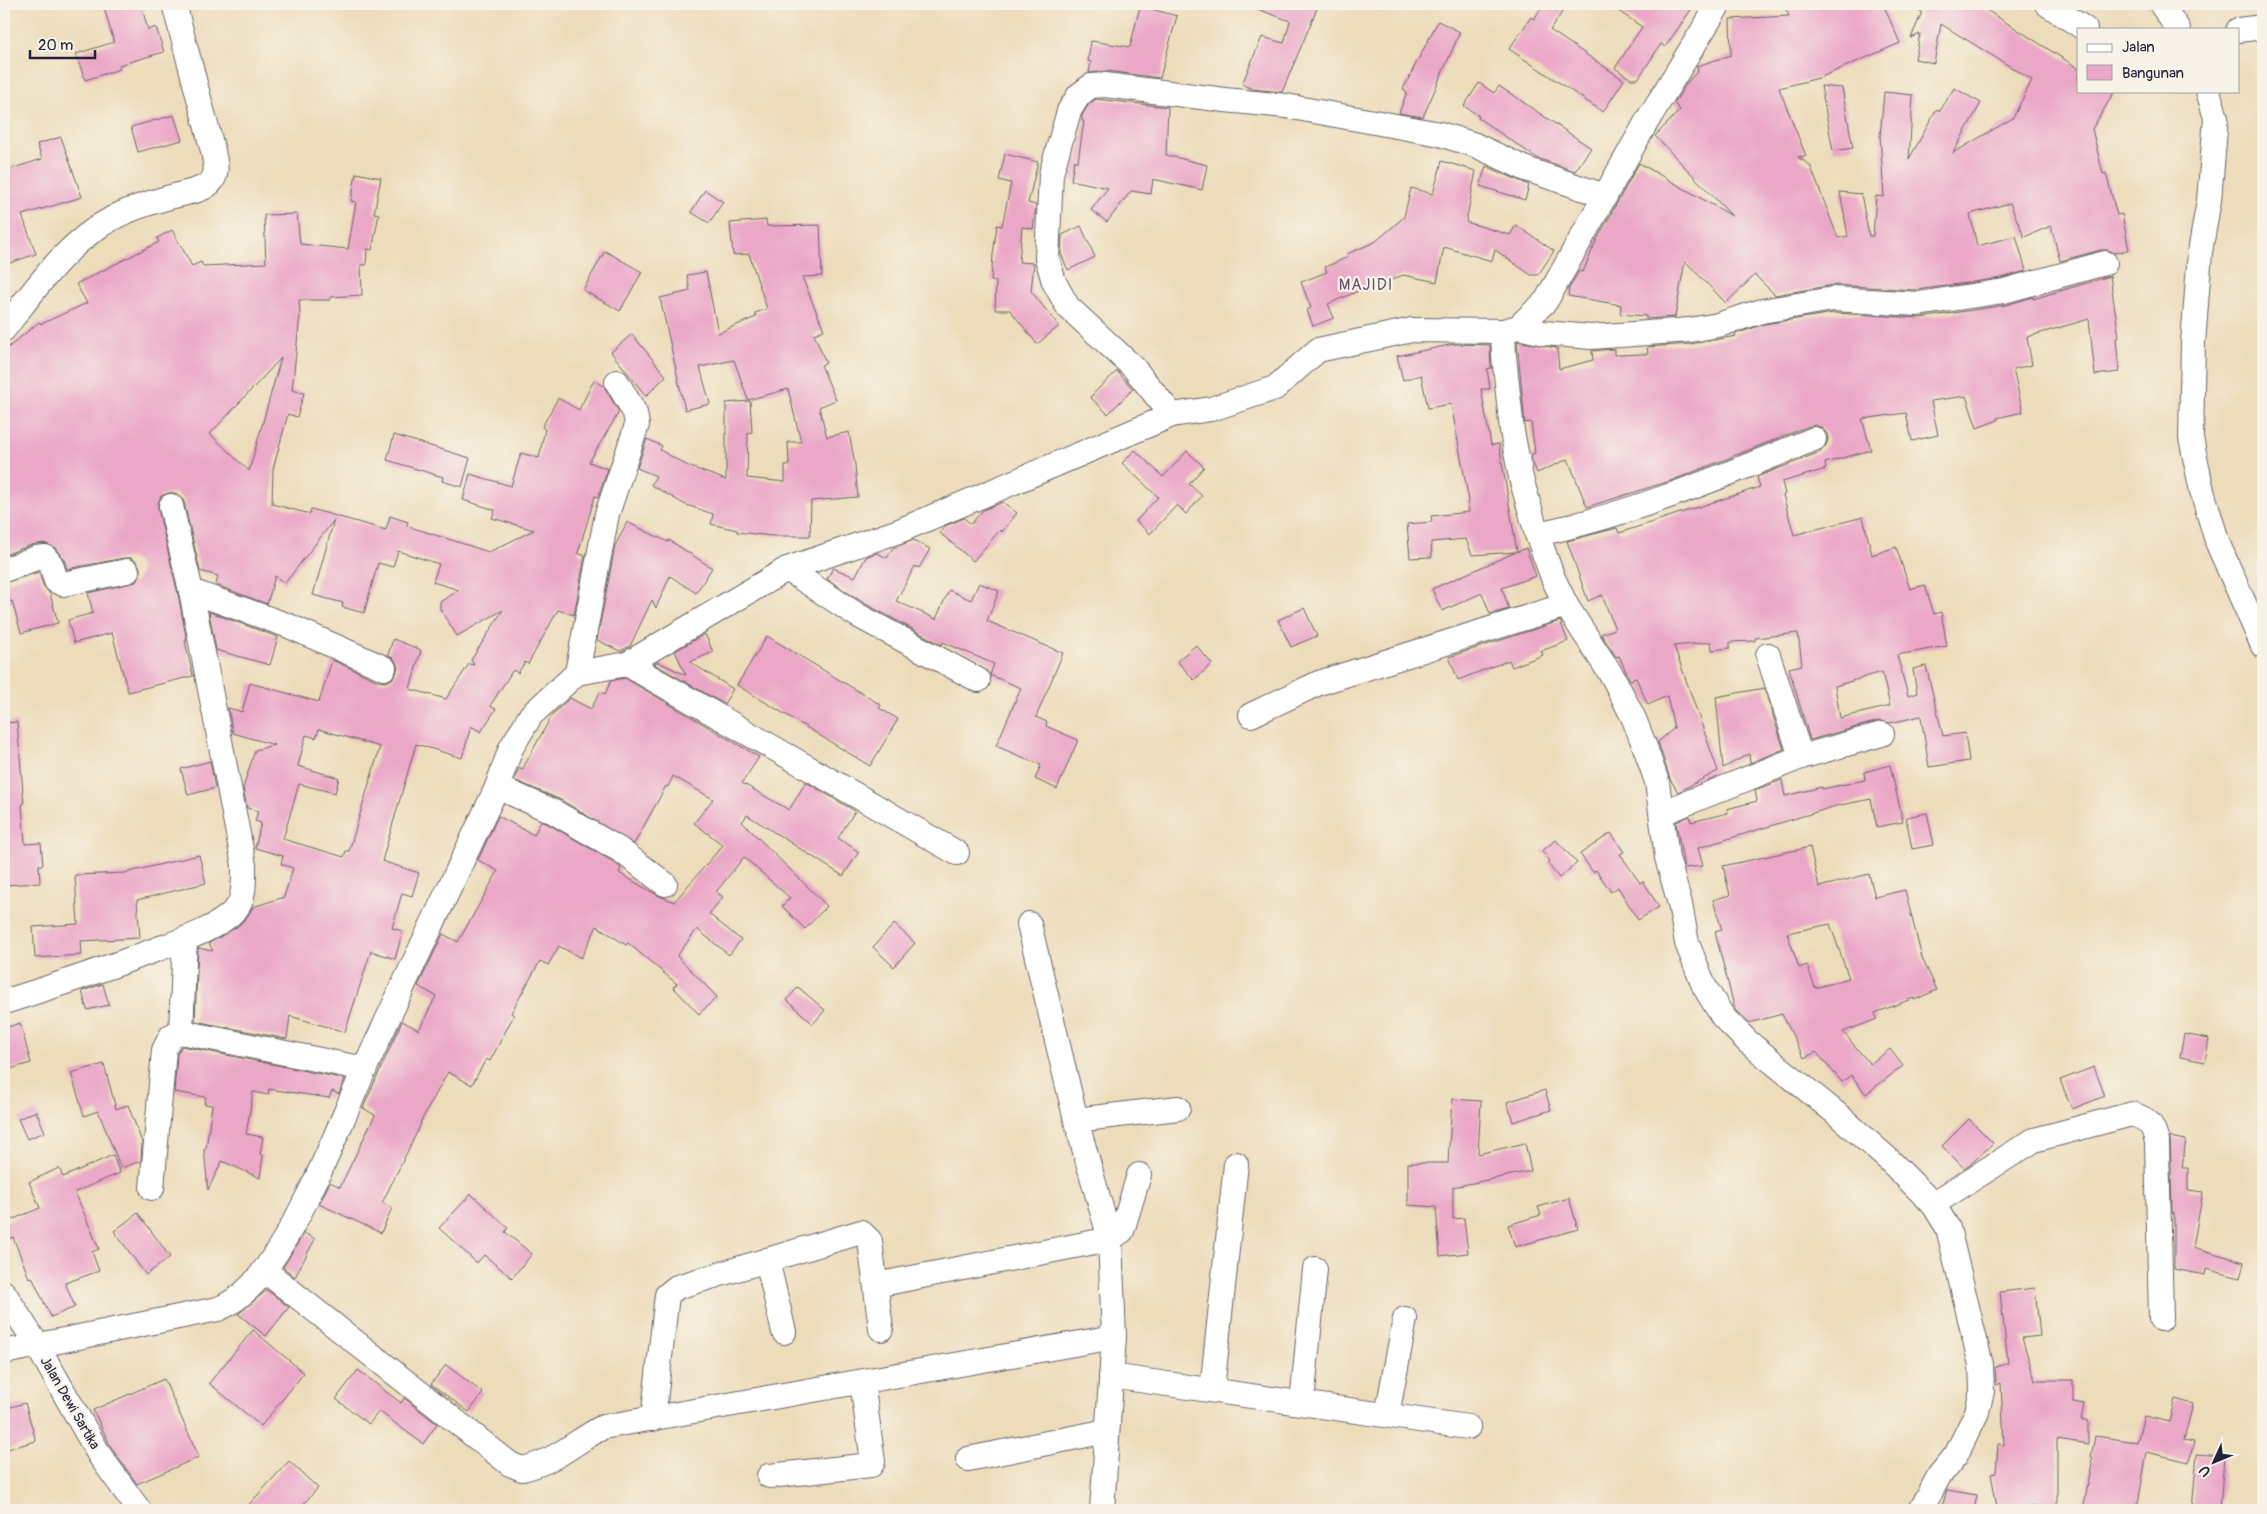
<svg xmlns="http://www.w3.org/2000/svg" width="2267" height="1514" viewBox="0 0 2267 1514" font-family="Pangolin,sans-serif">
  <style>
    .building { fill: #eba7c7; fill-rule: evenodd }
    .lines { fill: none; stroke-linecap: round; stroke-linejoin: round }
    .minor-casing { stroke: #696367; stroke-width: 26 }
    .minor { stroke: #fff; stroke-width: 24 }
    .labels { text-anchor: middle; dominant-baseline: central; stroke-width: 4.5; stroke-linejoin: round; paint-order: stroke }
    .street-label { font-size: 14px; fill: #22223b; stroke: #f7f3e8 }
    .quarter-label { font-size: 16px; letter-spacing: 1px; fill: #68516c; stroke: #f7f3e8 }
  </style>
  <rect width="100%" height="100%" fill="#f7f3e8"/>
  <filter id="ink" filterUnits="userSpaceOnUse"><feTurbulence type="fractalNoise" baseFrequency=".02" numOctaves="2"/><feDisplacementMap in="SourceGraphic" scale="10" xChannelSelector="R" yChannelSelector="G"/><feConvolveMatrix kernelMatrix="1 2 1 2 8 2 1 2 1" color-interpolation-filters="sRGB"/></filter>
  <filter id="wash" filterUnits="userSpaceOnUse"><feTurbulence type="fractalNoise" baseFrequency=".0096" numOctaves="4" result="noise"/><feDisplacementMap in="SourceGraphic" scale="20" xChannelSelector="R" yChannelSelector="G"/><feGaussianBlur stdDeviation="1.12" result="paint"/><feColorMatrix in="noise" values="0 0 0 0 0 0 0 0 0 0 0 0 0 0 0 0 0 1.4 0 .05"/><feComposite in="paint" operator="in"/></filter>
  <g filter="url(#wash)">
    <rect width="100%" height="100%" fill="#eddcba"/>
    <g id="blocks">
      <g class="building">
        <polygon points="103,4 141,4 148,30 156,27 164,52 119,65 120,69 85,80 76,54 114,42"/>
        <polygon points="1249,4 1319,4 1282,92 1252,89 1242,84 1262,37 1284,43 1290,21 1249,6"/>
        <polygon points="1544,4 1553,4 1563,11 1550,30 1624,80 1603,112 1509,49 1531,17 1534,19"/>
        <polygon points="1608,4 1695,4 1665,47 1661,44 1638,79 1631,79 1615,68 1642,27"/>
        <polygon points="1783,4 1883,4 1900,43 1819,78 1779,88 1806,156 1798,157 1810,165 1838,238 1848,236 1840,192 1861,194 1869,236 1873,236 1876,196 1884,197 1880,136 1884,92 1913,95 1909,159 1937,109 1940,111 1954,88 1981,103 1953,153 2013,118 2032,80 1941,24 1934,63 1915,59 1920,34 1911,38 1922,12 1908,4 1977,4 2078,68 2078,91 2115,91 2092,129 2103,174 2106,173 2117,215 2122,214 2129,250 2114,253 2108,250 2101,250 2060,261 2051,226 2024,237 2010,203 1970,214 1977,246 2016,236 2026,271 2001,278 1917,290 1834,285 1775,295 1755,275 1726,303 1685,261 1675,317 1646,319 1646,316 1620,314 1621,305 1568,296 1569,288 1579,271 1583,272 1596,241 1639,163 1732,216 1655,136 1680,110 1674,103 1689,80 1698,71 1697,66 1731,55 1730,19 1789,16"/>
        <polygon points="1140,6 1177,16 1160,78 1107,71 1089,73 1091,62 1088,61 1091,41 1130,47"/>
        <polygon points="1438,21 1460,32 1423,117 1399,113 1407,92 1403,89"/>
        <polygon points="1479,83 1494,93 1499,86 1591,148 1575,171 1537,158 1478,118 1479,116 1464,106"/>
        <polygon points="1821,86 1842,88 1853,148 1833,151"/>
        <polygon points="1096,99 1168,107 1166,155 1207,165 1202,190 1153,179 1151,194 1131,191 1107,222 1091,210 1108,188 1071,180 1074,161 1078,161 1084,121 1082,121 1082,115 1089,104"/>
        <polygon points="174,115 182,140 138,152 131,127"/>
        <polygon points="61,137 82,197 22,215 36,254 4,265 4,171 42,159 37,144"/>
        <polygon points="1005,154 1038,162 1028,203 1036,205 1033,229 1022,227 1019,262 1034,263 1031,291 1059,326 1037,344 1010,310 995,310 996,281 991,281 993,255 997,225 1002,226 1011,183 999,180"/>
        <polygon points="1442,161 1476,171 1466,222 1510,235 1516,225 1554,251 1538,275 1531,275 1495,250 1492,261 1444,247 1437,282 1403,275 1364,292 1363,289 1328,304 1334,318 1313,326 1307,310 1311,308 1301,282 1327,272 1325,267 1348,257 1347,254 1375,242 1404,217 1411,188 1433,194"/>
        <polygon points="1486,166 1529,185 1525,200 1480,186"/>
        <path d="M356,173L381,178L374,213L379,214L372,250L367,249L366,265H361L362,295L330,297V300H299L300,315L292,390L304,393L297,417L288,414L273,469L272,504L310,514L311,509L386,530L390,516L408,522L407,526L489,552L534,530L492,518L495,510L463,500L470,474L511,486L521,453L539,458L545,429L542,427L558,398L579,410L594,380L604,386L619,412L589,462L608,469L598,497L595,496L578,553L585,556L574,615L558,610L528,664L525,662L518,673L513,670L490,706L496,709L481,732L471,726L462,758L416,744L382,861L419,873L412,896L402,893L392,928L403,931L395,959L371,951L345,1032L290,1016L287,1039L195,1021L198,948L213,951L209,943L238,926L247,917L253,907L284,897L293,868L281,864L283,856L255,848L261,823L255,821L258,811L247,808L243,788L255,750L274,745L233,733L228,708L242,712L250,683L319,702L332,660L378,681L385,682L392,679L396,674L398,667L395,660L388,655L393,639L421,650L410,689L446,699L469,664L474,665L471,660L503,610L457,636L440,609V602L459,590L433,582L439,564L398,551L393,567L378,563L364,613L342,607L343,603L313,595L334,520L285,583L275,576L267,604L216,585L218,576L200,571L184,502L181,497L175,493H168L161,496L158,503V509L178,594L187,641H185L193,676L128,692L112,633L74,643L68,620L93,613L88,593L136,582L140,575V568L137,562L131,558H124L67,569L64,560L55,548L44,543L31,545L4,555V351L39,322L41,324L87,303L76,284L159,242L157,238L172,230L192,266L201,262L203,266L266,263L264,215L297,214L300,244L348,249L356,202L351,201ZM281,358L249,471L210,434ZM319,729L380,747L349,851H346L344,857L283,839L299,784L335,793L339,778L298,766L306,735L316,738Z"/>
        <polygon points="705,190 723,202 709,223 691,212"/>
        <polygon points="766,220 767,226 820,225 822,276 802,277 824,330 814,334 826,363 821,365 836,400 819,407 827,437 849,432 855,465 858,497 811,501 810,536 772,536 737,532 737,530 711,524 713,514 684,504 651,485 656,476 637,468 647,439 662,446 660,450 688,466 726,480 726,403 750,401 752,432 748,433 747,478 785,482 785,465 789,465 788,442 801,442 788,389 748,400 734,360 700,367 710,404 685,410 660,298 690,291 687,275 706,272 718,333 756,317 755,313 767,309 749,254 733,255 730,223"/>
        <polygon points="1081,226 1095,257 1068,270 1061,254 1062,235"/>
        <polygon points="605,251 642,272 620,311 583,290"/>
        <path d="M2110,276L2119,338H2116L2119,372L2095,375L2089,319L2027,337L2032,365L2013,369L2023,412L1997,418L1998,420L1977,428L1966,396L1931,401L1938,435L1912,441L1906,413L1862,419L1871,450L1825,463L1826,469L1782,482L1785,494L1783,495L1794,535L1863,517L1872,555L1896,547L1910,589L1925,585L1934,614L1941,612L1947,646L1897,655L1908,696L1917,693L1913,669L1926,666L1943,736L1965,733L1969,761L1929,767L1921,716L1890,723L1878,721L1810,740L1789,668L1802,665L1798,633L1755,638V641L1730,642V648L1712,650L1711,642L1674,646L1718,771L1678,792L1670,779L1658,742L1674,728L1667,696L1648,705L1636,678L1630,680L1619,656L1616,657L1601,634L1615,629L1602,595L1588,601L1567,541L1617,528L1619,533L1760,487L1757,477L1820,452L1825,447L1828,440L1827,434L1822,428L1815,425L1809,426L1673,480L1587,507L1568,459L1537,473L1532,461L1531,455L1535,453L1531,422L1525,423L1517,341L1557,348L1559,369L1593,360L1592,351L1614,349V355L1648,354L1647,347L1691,344L1736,336L1735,334L1765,324L1834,313L1920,318L2006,305L2033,297V299ZM1882,672L1890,706L1840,718L1835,686Z"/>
        <polygon points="632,334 666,376 646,396 611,352"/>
        <polygon points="1454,344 1490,345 1491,368 1487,369 1490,389 1481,389 1491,445 1499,444 1517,552 1526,548 1536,576 1502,588 1509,609 1490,614 1482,593 1442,611 1432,589 1516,552 1472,555 1466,539 1431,542 1432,557 1410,558 1407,524 1432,522 1431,516 1469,512 1467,502 1469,501 1451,404 1428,408 1421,375 1403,380 1397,356"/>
        <polygon points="1117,371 1133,389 1108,414 1090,397"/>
        <polygon points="394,435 470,458 462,487 442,481 443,477 387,460"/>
        <polygon points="1135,450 1163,477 1187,451 1204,467 1189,484 1202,496 1186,514 1177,505 1150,534 1136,521 1158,497 1122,463"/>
        <polygon points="1003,502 1017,513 1002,532 1000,530 973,561 940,533 945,526 964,518 971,524 983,510"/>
        <polygon points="627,522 668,542 669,540 712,568 696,593 670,576 656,608 652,600 630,646 620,651 597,640 615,546"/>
        <polygon points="914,540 930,549 919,568 915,566 896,601 936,619 949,590 971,600 979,583 999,591 987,621 1063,653 1036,717 1047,722 1046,726 1078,740 1057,789 1035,779 1041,765 996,746 1021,688 990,675 994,664 943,642 942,645 864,603 827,579 833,568 855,577 866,557 877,553 887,558 893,548"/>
        <polygon points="39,572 43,585 50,594 58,623 21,633 12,601 4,603 4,583"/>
        <polygon points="1304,608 1317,636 1291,647 1278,620"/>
        <polygon points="209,612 278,637 270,665 216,650"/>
        <polygon points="1560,621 1568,641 1541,651 1543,655 1512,667 1509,660 1458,680 1449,657"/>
        <polygon points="705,634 713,652 690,662 733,689 724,704 654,664 658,662 686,675 675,651"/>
        <polygon points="767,636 881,705 879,708 898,719 870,766 737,685"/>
        <polygon points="1196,645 1212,664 1194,680 1177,661"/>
        <polygon points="625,678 759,757 742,783 789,810 806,782 855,811 838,838 859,852 843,876 747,815 742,822 827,906 805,929 782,906 790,898 744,857 716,892 723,897 709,914 741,940 729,955 697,929 677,956 717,997 699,1014 673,987 677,984 628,943 626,945 597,926 581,958 559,946 548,965 540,961 511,1013 514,1015 490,1061 486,1059 472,1085 448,1072 420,1123 421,1124 382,1203 392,1208 381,1233 319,1204 330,1182 340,1187 375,1115 363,1108 402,1021 419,1030 436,996 418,986 443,934 458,942 498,871 478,860 498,816 534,835 541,821 548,824 612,861 621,868 619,873 657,895 674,902 723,845 694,823 713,799 673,776 668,787 666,786 634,844 561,800 514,780 519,768 522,770 552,715 570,698 591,709 600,692 605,694 611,681"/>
        <polygon points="1764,688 1784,749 1750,763 1749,754 1723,768 1716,697"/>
        <polygon points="17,722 24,804 22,805 25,844 41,843 43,865 39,865 40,883 4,885 4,723"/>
        <polygon points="210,761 215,788 188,795 181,769"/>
        <polygon points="1890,765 1903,822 1877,827 1871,799 1836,806 1698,848 1703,866 1684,868 1676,822 1690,816 1691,822 1728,813 1727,809 1757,801 1755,790 1782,780 1785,796 1822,787 1822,789 1865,780 1864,772"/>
        <polygon points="1927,813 1934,845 1912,849 1906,817"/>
        <polygon points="1611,833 1624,852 1620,854 1640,883 1643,881 1659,907 1638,920 1618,887 1611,892 1596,870 1593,872 1580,854"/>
        <polygon points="1556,840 1577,863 1559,878 1547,863 1550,861 1542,851"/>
        <path d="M1810,847L1819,887L1869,874L1875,897L1905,890L1922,958L1937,990L1914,1000V998L1875,1013L1877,1019L1843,1032L1870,1064L1890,1049L1903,1066L1866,1094L1851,1075L1842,1082L1816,1052L1804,1058L1782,1014L1749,1023L1735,1010L1715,932L1722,930L1713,900L1730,895L1723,866ZM1830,924L1849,978L1815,988L1807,965L1799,968L1787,933Z"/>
        <polygon points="199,855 206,883 137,900 140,938 81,941 82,955 35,958 33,927 78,924 75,875 125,873"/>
        <polygon points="894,924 915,943 894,967 873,947"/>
        <polygon points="103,984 109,1005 87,1010 82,991"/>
        <polygon points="798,987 825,1010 813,1024 787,1000"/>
        <polygon points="20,1023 31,1063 10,1069 4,1047 4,1028"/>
        <polygon points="2184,1034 2209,1039 2205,1062 2180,1057"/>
        <polygon points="181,1047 182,1046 345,1079 339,1094 332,1091 329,1098 269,1089 268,1095 253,1092 246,1134 263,1137 260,1154 263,1155 260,1178 222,1161 208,1190 204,1149 206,1149 212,1105 204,1104 206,1097 174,1092 177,1054"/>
        <polygon points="104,1064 116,1109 128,1105 142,1142 141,1161 121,1168 98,1111 84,1116 71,1073"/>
        <polygon points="2094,1067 2105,1096 2072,1109 2060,1080"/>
        <polygon points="1545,1090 1551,1110 1513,1122 1507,1102"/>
        <polygon points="1452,1099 1481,1101 1478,1154 1525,1143 1531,1171 1453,1187 1453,1219 1464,1218 1468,1253 1440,1256 1436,1207 1408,1205 1408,1163 1448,1163"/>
        <polygon points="36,1111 45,1132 27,1139 18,1119"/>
        <polygon points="1969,1119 1993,1143 1973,1162 1964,1168 1942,1146"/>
        <polygon points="2170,1137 2186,1140 2182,1168 2188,1168 2188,1190 2203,1192 2193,1247 2244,1262 2240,1278 2206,1269 2205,1275 2174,1269 2174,1213 2172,1213"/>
        <polygon points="113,1155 120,1173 75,1192 99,1249 92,1252 99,1271 65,1283 75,1307 51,1317 32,1277 29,1278 13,1237 4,1241 4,1223 40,1208 29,1182 59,1168 63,1177"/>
        <polygon points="471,1194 508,1228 505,1232 532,1254 512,1278 484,1255 477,1263 439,1228"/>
        <polygon points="1569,1198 1578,1229 1515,1247 1508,1225 1541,1215 1538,1207"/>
        <polygon points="138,1213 170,1257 146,1275 114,1231"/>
        <polygon points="304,1233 315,1239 295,1277 283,1267"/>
        <polygon points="2035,1288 2040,1336 2022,1338 2035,1380 2073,1380 2073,1402 2084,1404 2081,1420 2088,1420 2088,1444 2057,1439 2057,1506 1997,1508 1991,1473 1996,1472 1998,1444 2004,1445 2001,1383 1996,1385 1995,1367 2008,1363 2000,1292"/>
        <polygon points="267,1290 289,1307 266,1336 238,1314"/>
        <polygon points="253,1330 304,1373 261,1426 209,1383"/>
        <polygon points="446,1365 483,1393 469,1412 431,1384"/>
        <polygon points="358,1370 401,1403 404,1398 437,1424 423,1444 379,1411 369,1424 336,1399"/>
        <polygon points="164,1379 199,1457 137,1484 112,1449 93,1410"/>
        <polygon points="2175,1399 2193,1404 2184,1440 2194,1442 2189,1462 2147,1452 2137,1510 2083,1510 2093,1458 2091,1457 2095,1436 2137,1442 2144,1416 2169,1422"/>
        <polygon points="25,1403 36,1441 4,1450 4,1409"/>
        <polygon points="2197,1454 2224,1456 2220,1510 2192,1510"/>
        <polygon points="289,1461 318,1488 298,1510 244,1510"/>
        <polygon points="1947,1490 1977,1495 1974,1510 1941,1510"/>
      </g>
    </g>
  </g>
  <g filter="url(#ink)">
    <use href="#blocks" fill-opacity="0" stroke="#696367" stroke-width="1"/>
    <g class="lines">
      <defs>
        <g id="minor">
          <polyline points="2047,4 2085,29"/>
          <polyline points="2161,4 2178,29"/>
          <polyline points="2238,30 2263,27"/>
          <polyline points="2208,91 2216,118 2209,200 2200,252 2193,343 2191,438 2202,491 2218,544 2263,646"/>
          <polyline points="1518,327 1544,333 1591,337 1690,330 1718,325 1762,311 1833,299 1918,304 2004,291 2105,263"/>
          <path d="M4,329C36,288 66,243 113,218C131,208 155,201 174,196C187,192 200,192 210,183C219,174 215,162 213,151L174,4"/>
          <polyline points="1503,331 1504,356 1512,431 1521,478 1537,534 1553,578 1566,605 1614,679 1634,719 1645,747 1657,782 1667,858 1680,904 1687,943 1704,986 1723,1017 1748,1042 1837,1114 1889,1160 1933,1204 1948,1228 1981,1365 1982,1391 1977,1412 1956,1455 1939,1476 1921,1510"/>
          <polyline points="1172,415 1133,367 1068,307 1054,282 1047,258 1051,174 1069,111 1079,95 1091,86 1105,85 1225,100 1286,106 1440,134 1475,145 1526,169 1605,196"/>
          <path d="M1537,534C1631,515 1725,475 1814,439"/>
          <polyline points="787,569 857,615 978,680"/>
          <polyline points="4,570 36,558 45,557 51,564 56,581 63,584 127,571"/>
          <polyline points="191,591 289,626 384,668"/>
          <polyline points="1768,655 1801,757"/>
          <polyline points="627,664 957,853"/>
          <polyline points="577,673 607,514 637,425 635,413 617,382"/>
          <polyline points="1251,715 1319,683 1566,605"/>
          <polyline points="497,787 554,812 620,850 665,884"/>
          <polyline points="1662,813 1801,757 1882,734"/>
          <path d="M4,1002C55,986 105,969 155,950C180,941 218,929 236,909C245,899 244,878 244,865L191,591L171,506"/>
          <polyline points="181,1032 185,939"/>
          <polyline points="1076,1120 1178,1108"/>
          <polyline points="152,1188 164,1050 171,1036 181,1032 365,1069"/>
          <path d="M1933,1204L2034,1140L2132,1114C2150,1120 2153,1125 2157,1142L2161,1319"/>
          <polyline points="767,1260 784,1332"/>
          <path d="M264,1270L510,1464L522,1469C555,1462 573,1443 603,1427L1114,1337L1110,1239L1122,1231L1139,1175"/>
          <polyline points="876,1285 1110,1239 1076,1120 1029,924"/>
          <polyline points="4,1293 37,1345 100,1456 139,1510"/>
          <path d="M4,1352L218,1309C238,1301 253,1286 266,1268C309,1207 335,1135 365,1068C408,974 453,881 497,787L511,748L531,715L577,673L627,664L787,569L899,531L1172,415L1211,409L1275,388L1318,350L1412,330L1503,331L1518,327L1546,301L1647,121L1719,4"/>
          <polyline points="1111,1376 1468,1427"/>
          <polyline points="1212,1390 1236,1164"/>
          <polyline points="1302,1403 1315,1269"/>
          <polyline points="1387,1415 1405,1319"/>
          <polyline points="653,1419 667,1295 677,1287 861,1232 870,1241 881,1329"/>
          <polyline points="968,1459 1107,1431"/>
          <polyline points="769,1476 871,1465 873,1462 862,1382"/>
          <polyline points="1102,1510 1114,1337"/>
        </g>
      </defs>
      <use href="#minor" class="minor-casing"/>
      <use href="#minor" class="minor"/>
    </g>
  </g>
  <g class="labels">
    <g class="street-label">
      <text transform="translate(70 1403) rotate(60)">Jalan Dewi Sartika</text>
    </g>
    <g class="quarter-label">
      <text x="1366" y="285">MAJIDI</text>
    </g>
  </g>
  <rect width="2267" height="1514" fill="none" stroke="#f7f3e8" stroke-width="20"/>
  <rect x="2077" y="28" width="162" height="65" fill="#f7f3e8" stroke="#a29fa3"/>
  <rect x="2087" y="44" width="25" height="8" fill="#ffffff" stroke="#a29fa3"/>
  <text x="2122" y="52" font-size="15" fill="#22223b">Jalan</text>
  <rect x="2087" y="65" width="25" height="15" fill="#eba7c7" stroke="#a29fa3"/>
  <text x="2122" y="78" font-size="15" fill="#22223b">Bangunan</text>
  <g transform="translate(2214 1462) rotate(226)" stroke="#f7f3e8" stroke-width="4" paint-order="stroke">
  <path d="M0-4L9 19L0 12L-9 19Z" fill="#22223b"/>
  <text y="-8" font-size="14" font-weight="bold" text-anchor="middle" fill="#22223b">U</text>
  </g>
  <path d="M30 50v8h65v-8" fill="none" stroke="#22223b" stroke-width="2.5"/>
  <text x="38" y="50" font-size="15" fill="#22223b" stroke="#f7f3e8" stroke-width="4" paint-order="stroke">20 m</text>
</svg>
